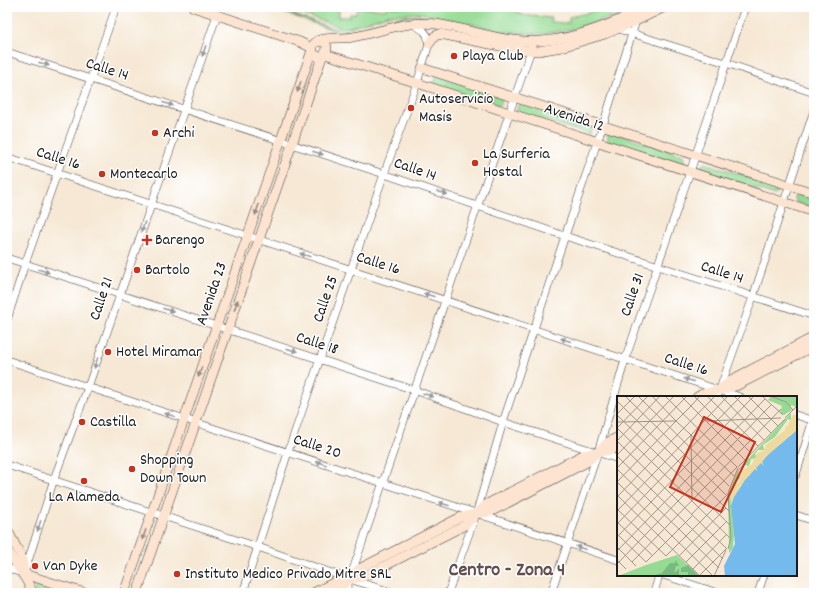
<svg xmlns="http://www.w3.org/2000/svg" width="821" height="600" viewBox="0 0 821 600" font-family="Dekko,sans-serif">
  <style>
    .green { fill: #96db94; stroke: #597c58 }
    .lines { fill: none; stroke-linecap: round; stroke-linejoin: round }
    .minor-casing { stroke: #3d3b38; stroke-width: 8 }
    .secondary-casing { stroke: #3d3b38; stroke-width: 10 }
    .minor { stroke: #fff; stroke-width: 7 }
    .secondary { stroke: #fde4d1; stroke-width: 9 }
    .oneway { fill: #999 }
    .oneway2 { fill: #988a80 }
    .poi-dot { fill: #c8321e; stroke: #fff; stroke-width: 1.5 }
    .labels { text-anchor: middle; dominant-baseline: central; stroke-width: 3; stroke-linejoin: round; paint-order: stroke }
    .poi-label { font-size: 16px; fill: #1c1c1c; stroke: #fff; text-anchor: start }
    .street-label { font-size: 16px; fill: #1c1c1c; stroke: #fff }
    .district-label { font-size: 20px; font-weight: bold; fill: #624f4e; stroke: #fff }
    .inset-road { fill: none; stroke: #9f968a; stroke-width: 1 }
    .view { fill: #c8321e; fill-opacity: 0.15; stroke: #c8321e; stroke-width: 2 }
    .inset-edge { fill: none; stroke: #1c1c1c; stroke-width: 2 }
  </style>
  <rect width="100%" height="100%" fill="#fff"/>
  <filter id="ink" filterUnits="userSpaceOnUse"><feTurbulence type="fractalNoise" baseFrequency=".025" numOctaves="2"/><feDisplacementMap in="SourceGraphic" scale="8" xChannelSelector="R" yChannelSelector="G"/><feConvolveMatrix kernelMatrix="1 2 1 2 8 2 1 2 1" color-interpolation-filters="sRGB"/></filter>
  <filter id="wash" filterUnits="userSpaceOnUse"><feTurbulence type="fractalNoise" baseFrequency=".012" numOctaves="4" result="noise"/><feDisplacementMap in="SourceGraphic" scale="16" xChannelSelector="R" yChannelSelector="G"/><feGaussianBlur stdDeviation="0.9" result="paint"/><feColorMatrix in="noise" values="0 0 0 0 0 0 0 0 0 0 0 0 0 0 0 0 0 1.4 0 .05"/><feComposite in="paint" operator="in"/></filter>
  <g filter="url(#wash)">
    <rect width="100%" height="100%" fill="#f6e8d4"/>
    <g class="green">
      <path d="M268,7H271L341,31H350L389,19L404,16H420L506,34L542,37L570,32L606,21L636,7H639C595,27 554,44 505,35C475,30 445,18 415,17C400,17 385,21 371,25C361,29 351,33 341,33Z"/>
      <polygon points="286,7 334,7 339,8 339,17 350,17 350,14 356,14 357,7 386,10 386,7 458,7 464,9 464,7 496,8 498,7 516,7 515,8 517,13 519,13 522,15 551,18 551,22 569,23 569,17 596,11 598,7 631,7 602,20 574,29 542,34 506,32 420,13 388,15 350,27 342,28 293,11"/>
      <polygon points="437,75 501,97 502,103 499,106 433,86"/>
      <polygon points="520,103 590,126 591,131 589,134 517,112 518,105"/>
      <path d="M612,132L683,155L685,162L683,165L608,142C607,137 607,134 612,132Z"/>
      <polygon points="705,163 775,185 777,192 775,195 701,171 701,166"/>
      <polygon points="798,193 814,198 814,209 795,202 794,197"/>
      <polygon points="37,582 72,593 34,593"/>
    </g>
  </g>
  <g filter="url(#ink)">
    <g class="lines">
      <defs>
        <g id="minor">
          <polyline points="7,12 9,7"/>
          <polyline points="618,27 618,29 631,33 726,63 814,93"/>
          <polyline points="7,52 384,174 565,236 814,316"/>
          <polyline points="7,157 740,397"/>
          <polyline points="7,258 414,390 503,422 618,459"/>
          <polyline points="7,320 25,264 116,7"/>
          <path d="M7,360C210,429 415,492 618,560"/>
          <polyline points="717,397 753,297 814,110"/>
          <polyline points="796,415 814,421"/>
          <polyline points="7,465 258,547 349,579 395,593"/>
          <polyline points="796,475 814,416"/>
          <polyline points="796,515 814,521"/>
          <polyline points="7,568 24,574 54,479 88,387 217,15"/>
          <polyline points="663,575 718,593"/>
          <polyline points="243,593 290,446 384,174 417,83 429,44 427,35 424,31 413,24"/>
          <polyline points="345,593 532,47"/>
          <polyline points="448,593 476,514 503,422 565,236 603,125 636,21"/>
          <polyline points="551,593 598,452 625,360 690,172 745,7"/>
          <polyline points="654,593 659,575"/>
          <polyline points="758,593 764,575"/>
        </g>
        <g id="secondary">
          <polyline points="193,7 300,42 312,48"/>
          <path d="M319,40C330,37 341,39 353,37C381,32 406,20 436,24C471,29 506,44 541,41C577,39 616,22 648,7"/>
          <polyline points="429,44 435,36 440,34 515,49 538,51 562,47 605,34 636,21 665,7"/>
          <polyline points="325,54 411,81 814,212"/>
          <polyline points="422,68 814,193"/>
          <polyline points="722,390 736,386 814,346"/>
          <polyline points="697,397 702,394 719,390 733,379 814,337"/>
          <polyline points="7,529 22,558 24,574"/>
          <path d="M7,549C14,563 24,574 31,589L29,593"/>
          <polyline points="24,574 85,593"/>
          <polyline points="124,593 312,50"/>
          <path d="M137,593L321,60C324,53 331,49 324,42L317,41L312,46L313,53L316,56H323"/>
          <polyline points="313,593 335,582 349,579 359,569 461,517 476,514 487,504 583,455 598,452 608,442 618,437"/>
          <polyline points="331,593 339,589 349,579 363,577 465,525 476,514 490,512 587,462 598,452 611,450 618,446"/>
        </g>
      </defs>
      <use href="#minor" class="minor-casing"/>
      <use href="#secondary" class="secondary-casing"/>
      <use href="#minor" class="minor"/>
      <use href="#secondary" class="secondary"/>
    </g>
    <defs><path id="oneway-solid" d="M-6-.8H1V-3.2L6.5 0L1 3.2V.8H-6Z"/></defs>
    <g class="oneway">
      <use href="#oneway-solid" transform="translate(204 51) rotate(109)"/>
      <use href="#oneway-solid" transform="translate(44 64) rotate(18)"/>
      <use href="#oneway-solid" transform="translate(168 104) rotate(18)"/>
      <use href="#oneway-solid" transform="translate(318 153) rotate(18)"/>
      <use href="#oneway-solid" transform="translate(442 193) rotate(19)"/>
      <use href="#oneway-solid" transform="translate(143 227) rotate(109)"/>
      <use href="#oneway-solid" transform="translate(305 255) rotate(-162)"/>
      <use href="#oneway-solid" transform="translate(44 271) rotate(18)"/>
      <use href="#oneway-solid" transform="translate(429 295) rotate(-162)"/>
      <use href="#oneway-solid" transform="translate(168 310) rotate(18)"/>
      <use href="#oneway-solid" transform="translate(566 340) rotate(-162)"/>
      <use href="#oneway-solid" transform="translate(292 350) rotate(18)"/>
      <use href="#oneway-solid" transform="translate(96 363) rotate(109)"/>
      <use href="#oneway-solid" transform="translate(689 380) rotate(-162)"/>
      <use href="#oneway-solid" transform="translate(428 395) rotate(20)"/>
      <use href="#oneway-solid" transform="translate(170 415) rotate(-162)"/>
      <use href="#oneway-solid" transform="translate(321 463) rotate(-161)"/>
      <use href="#oneway-solid" transform="translate(444 504) rotate(-162)"/>
      <use href="#oneway-solid" transform="translate(39 526) rotate(108)"/>
      <use href="#oneway-solid" transform="translate(581 548) rotate(-162)"/>
    </g>
    <g class="oneway2">
      <use href="#oneway-solid" transform="translate(299 87) rotate(109)"/>
      <use href="#oneway-solid" transform="translate(257 210) rotate(109)"/>
      <use href="#oneway-solid" transform="translate(236 305) rotate(-71)"/>
      <use href="#oneway-solid" transform="translate(200 372) rotate(109)"/>
      <use href="#oneway-solid" transform="translate(144 535) rotate(109)"/>
    </g>
  </g>
  <g class="poi-dot">
    <circle cx="454" cy="56" r="4"/>
    <circle cx="411" cy="108" r="4"/>
    <circle cx="155" cy="133" r="4"/>
    <circle cx="475" cy="163" r="4"/>
    <circle cx="102" cy="174" r="4"/>
    <path d="M145 234h4v4h4v4h-4v4h-4v-4h-4v-4h4z"/>
    <circle cx="137" cy="270" r="4"/>
    <circle cx="108" cy="352" r="4"/>
    <circle cx="82" cy="422" r="4"/>
    <circle cx="132" cy="469" r="4"/>
    <circle cx="84" cy="481" r="4"/>
    <circle cx="35" cy="566" r="4"/>
    <circle cx="177" cy="574" r="4"/>
  </g>
  <g class="labels">
    <g class="poi-label">
      <text x="462" y="56">Playa Club</text>
      <text x="419" y="99">Autoservicio<tspan x="419" dy="18">Masis</tspan></text>
      <text x="163" y="133">Archi</text>
      <text x="483" y="154">La Surferia<tspan x="483" dy="18">Hostal</tspan></text>
      <text x="110" y="174">Montecarlo</text>
      <text x="155" y="240">Barengo</text>
      <text x="145" y="270">Bartolo</text>
      <text x="116" y="352">Hotel Miramar</text>
      <text x="90" y="422">Castilla</text>
      <text x="140" y="460">Shopping<tspan x="140" dy="18">Down Town</tspan></text>
      <text x="84" y="497" text-anchor="middle">La Alameda</text>
      <text x="43" y="566">Van Dyke</text>
      <text x="185" y="574">Instituto Medico Privado Mitre SRL</text>
    </g>
    <g class="street-label">
      <text transform="translate(107 70) rotate(18)">Calle 14</text>
      <text transform="translate(574 118) rotate(18)">Avenida 12</text>
      <text transform="translate(58 159) rotate(18)">Calle 16</text>
      <text transform="translate(415 170) rotate(19)">Calle 14</text>
      <text transform="translate(378 264) rotate(18)">Calle 16</text>
      <text transform="translate(722 273) rotate(18)">Calle 14</text>
      <text transform="translate(212 294) rotate(-71)">Avenida 23</text>
      <text transform="translate(633 295) rotate(-71)">Calle 31</text>
      <text transform="translate(102 299) rotate(-71)">Calle 21</text>
      <text transform="translate(326 299) rotate(-71)">Calle 25</text>
      <text transform="translate(317 344) rotate(18)">Calle 18</text>
      <text transform="translate(686 365) rotate(18)">Calle 16</text>
      <text transform="translate(317 447) rotate(18)">Calle 20</text>
    </g>
    <g class="district-label">
      <text x="507" y="571">Centro - Zona 4</text>
    </g>
  </g>
  <g transform="translate(617 396)">
    <rect width="180" height="180" fill="#f6e8d4"/>
    <path d="M154,0H180V9L178,11L175,9L173,11L175,14L167,19L163,17L165,10L151,4ZM174,17V24L171,23L158,41L146,49L147,54H141L138,58L140,62L134,63L132,70L128,69L122,74L121,79L124,81L116,90L113,97L117,138L116,152L113,156L112,157L111,97L121,74ZM60,159L82,180H1L29,169Z" fill="#96db94"/>
    <path d="M59,164L62,170H59L57,177L62,173V180H35L45,177L53,167H58ZM71,169L82,180H71V176H64V172Z" fill="#78bb7e"/>
    <path d="M176,19H180V34L172,40L174,45L172,41L163,48L165,53L162,49L153,63L152,59L145,66L147,70L144,67L141,75L138,73L129,84L130,88L128,85L123,90L114,111V95L120,86L122,87L125,75L135,68L138,61L140,62L138,59L147,54L149,49L168,34L169,30L170,31Z" fill="#eeda9e"/>
    <path d="M180,34V180H108L107,170L118,148L114,110L117,101L128,84L130,88L128,84L131,81L138,73L141,75L139,72L144,67L147,70L145,66L150,60L152,58L153,63L152,58Z" fill="#75baec"/>
    <path class="inset-road" d="M8,0L109,99M21,0L112,90M48,0L120,71M64,0L74,10L83,0M77,0L134,57M90,0L141,50M104,0L147,44M111,0L88,24L128,64M117,0L154,37M131,0L161,30M145,0L166,19M153,0L169,6L176,14M0,5L112,115M74,10L89,25L164,22M0,18L18,0M0,19L113,129M168,22L180,10M59,25L74,10M59,25L74,39M0,26L59,25M0,32L113,142M0,32L31,0M74,39L75,105M74,39L88,24M0,45L43,0M0,45L110,153M0,59L57,0M0,60L106,163M121,71L168,23M0,72L70,0M0,73L102,172M0,86L96,180M0,86L59,25L35,0M0,99L83,180M0,101L98,0M0,113L49,160L111,98M0,115L74,39L118,81M74,119L120,71M0,126L36,160M0,128L124,0M0,138L29,166L75,120M0,141L137,0M0,151L19,170M111,153L114,142L111,97L121,72M0,155L148,3M62,160L109,112M0,164L9,173M15,166L164,13M69,166L110,125M0,168L154,9M76,173L110,138M83,179L109,153M97,180L109,154"/>
    <path class="view" d="M87,21L138,46L104,116L53,91Z"/>
    <rect width="180" height="180" class="inset-edge"/>
  </g>
  <rect width="821" height="600" fill="none" stroke="#fff" stroke-width="24"/>
</svg>
